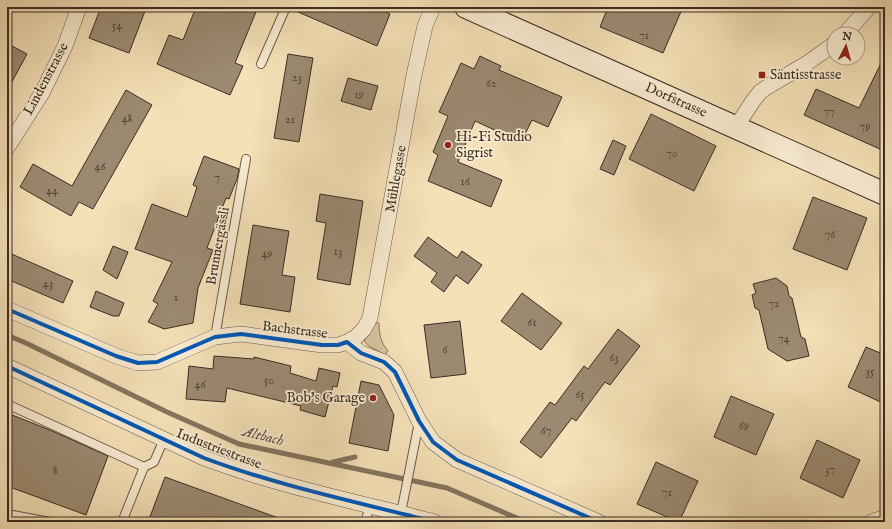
<svg xmlns="http://www.w3.org/2000/svg" width="892" height="529" viewBox="0 0 892 529" font-family="'IM FELL English',serif">
  <style>
    .green { fill: #d5c29e; stroke: #887862 }
    .lines { fill: none; stroke-linecap: round; stroke-linejoin: round }
    .stream { stroke: #84745f; stroke-width: 5 }
    .building { fill: #9b8a71; stroke: #3a2d25 }
    .lane-casing { stroke: #695a4a; stroke-width: 10 }
    .street-casing { stroke: #695a4a; stroke-width: 16 }
    .secondary-casing { stroke: #3a2d25; stroke-width: 24 }
    .lane { stroke: #f8ebd0; stroke-width: 8 }
    .street { stroke: #f8ebd0; stroke-width: 15 }
    .secondary { stroke: #f8ebd0; stroke-width: 22 }
    .cycleway-casing { stroke: #f8ebd0; stroke-width: 6 }
    .cycleway { stroke: #0057b8; stroke-width: 4 }
    .poi-dot { fill: #8f2418; stroke: #f8ebd0; stroke-width: 1.5 }
    .labels { text-anchor: middle; dominant-baseline: central; stroke-width: 3.5; stroke-linejoin: round; paint-order: stroke }
    .number-label { font-size: 12px; fill: #524438 }
    .poi-label { font-size: 14px; fill: #3a2d25; stroke: #f8ebd0; text-anchor: start }
    .street-label { font-size: 14px; fill: #3a2d25; stroke: #f8ebd0 }
    .water-label { font-size: 15px; font-style: italic; fill: #5f5042; stroke: #f8ebd0 }
  </style>
  <rect width="100%" height="100%" fill="#f5e0b7"/>
  <filter id="stains"><feTurbulence type="fractalNoise" baseFrequency=".005" numOctaves="4"/><feColorMatrix values="0 0 0 0 .2 0 0 0 0 .09 0 0 0 0 .02 0 0 0 .5 -.17"/></filter>
  <radialGradient id="worn" r=".72"><stop offset=".6" stop-color="#630" stop-opacity="0"/><stop offset="1" stop-color="#630" stop-opacity=".3"/></radialGradient>
  <path class="green" d="M375,323H379C379,334 381,343 388,351L385,355C364,342 357,346 375,323Z"/>
  <g class="lines">
    <g class="stream">
      <polyline points="7,335 28,344 167,412 239,444 447,488 526,522"/>
      <polyline points="333,462 355,457"/>
    </g>
  </g>
  <g class="building">
    <polygon points="101,7 133,7 145,11 129,53 89,38"/>
    <polygon points="196,7 258,7 235,63 243,66 230,95 157,64 169,35 183,40"/>
    <polygon points="291,7 375,7 390,14 377,46 291,9"/>
    <polygon points="608,7 683,7 663,53 600,27"/>
    <polygon points="12,46 27,54 7,91 7,55"/>
    <polygon points="288,54 313,58 299,142 274,138"/>
    <polygon points="885,55 885,142 882,150 804,115 816,89 859,108"/>
    <polygon points="480,56 501,66 499,70 562,97 548,127 532,120 521,142 475,121 458,162 502,180 491,207 428,181 438,155 433,152 448,116 439,112 461,63 474,69"/>
    <polygon points="348,78 378,86 371,110 341,101"/>
    <polygon points="126,90 152,105 93,209 79,202 71,216 20,187 33,164 72,186"/>
    <polygon points="651,114 716,146 694,191 629,159"/>
    <polygon points="613,140 626,146 614,175 600,169"/>
    <polygon points="204,156 239,169 237,179 229,199 226,198 207,248 213,250 198,288 193,323 164,329 148,322 158,304 153,301 172,262 135,249 152,204 187,217 197,187 193,185"/>
    <polygon points="320,194 363,201 350,285 317,279 326,223 316,221"/>
    <polygon points="813,197 867,218 847,270 793,249"/>
    <polygon points="253,225 289,231 282,275 295,277 290,312 240,304"/>
    <polygon points="428,237 457,258 462,251 482,265 468,284 456,275 444,292 431,282 437,273 414,256"/>
    <polygon points="113,246 128,252 117,279 103,270"/>
    <polygon points="7,252 73,281 63,303 7,279"/>
    <polygon points="776,278 787,286 789,296 792,298 801,337 805,339 809,356 787,361 768,349 759,310 755,308 752,295 756,293 753,284"/>
    <polygon points="96,291 124,303 119,316 113,316 90,307"/>
    <polygon points="522,293 562,323 541,350 501,321"/>
    <polygon points="460,321 466,374 431,378 424,325"/>
    <polygon points="618,329 640,346 610,385 605,382 576,421 572,418 541,458 520,442 550,402 555,405 584,366 588,369"/>
    <polygon points="866,347 885,355 885,404 848,387"/>
    <polygon points="214,356 254,359 254,357 291,366 290,373 316,381 319,368 340,373 337,387 333,386 325,417 300,410 301,406 227,388 225,402 186,399 189,366 213,369"/>
    <polygon points="361,381 379,385 394,415 388,451 349,443"/>
    <polygon points="731,396 774,414 756,455 714,437"/>
    <polygon points="7,413 50,430 108,456 86,515 7,486"/>
    <polygon points="817,440 860,460 843,498 800,478"/>
    <polygon points="656,462 698,481 679,522 637,504"/>
    <polygon points="165,477 284,520 284,522 148,522"/>
  </g>
  <g class="lines">
    <defs>
      <g id="lane">
        <polyline points="261,64 286,7"/>
        <polyline points="215,337 246,159"/>
        <polyline points="7,404 144,467"/>
        <polyline points="401,513 419,422"/>
        <polyline points="7,514 50,522"/>
        <polyline points="122,522 144,467 154,462 164,439"/>
        <polyline points="365,522 370,506"/>
      </g>
      <g id="street">
        <polyline points="845,34 869,7"/>
        <polyline points="736,127 753,101 760,92 767,87 806,64 834,44"/>
        <polyline points="7,148 42,93 65,46 79,7"/>
        <polyline points="7,309 116,356 138,363 157,362 215,337 241,334 322,345 338,345 347,342 356,337 364,329 370,318 414,75 425,26 433,7"/>
        <polyline points="347,342 361,353 384,362 395,372 419,421 433,442 457,460 599,522"/>
        <path d="M7,366L204,458C279,486 357,502 435,522"/>
        <polyline points="871,522 885,517"/>
      </g>
      <polyline id="secondary" points="466,7 885,194"/>
    </defs>
    <use href="#lane" class="lane-casing"/>
    <use href="#street" class="street-casing"/>
    <use href="#secondary" class="secondary-casing"/>
    <use href="#lane" class="lane"/>
    <use href="#street" class="street"/>
    <use href="#secondary" class="secondary"/>
    <defs>
      <g id="cycleway">
        <polyline points="7,309 116,356 138,363 157,362 215,337 241,334 322,345 338,345 347,342 361,353 384,362 395,372 419,421 433,442 457,460 599,522"/>
        <path d="M7,366L204,458C279,486 357,502 435,522"/>
      </g>
    </defs>
    <use href="#cycleway" class="cycleway-casing"/>
    <use href="#cycleway" class="cycleway"/>
  </g>
  <g class="poi-dot">
    <rect x="758" y="71" width="8" height="8" rx="2"/>
    <circle cx="448" cy="145" r="4"/>
    <circle cx="373" cy="398" r="4"/>
  </g>
  <g class="labels">
    <g class="number-label">
      <text x="117" y="25">54</text>
      <text x="644" y="35">71</text>
      <text x="297" y="77">23</text>
      <text x="491" y="83">62</text>
      <text x="359" y="94">19</text>
      <text x="829" y="111">77</text>
      <text x="127" y="118">48</text>
      <text x="290" y="119">21</text>
      <text x="865" y="126">79</text>
      <text x="672" y="153">70</text>
      <text x="100" y="166">46</text>
      <text x="217" y="177">7</text>
      <text x="465" y="181">16</text>
      <text x="52" y="190">44</text>
      <text x="830" y="234">76</text>
      <text x="338" y="251">13</text>
      <text x="267" y="253">49</text>
      <text x="48" y="283">43</text>
      <text x="176" y="297">1</text>
      <text x="774" y="303">72</text>
      <text x="532" y="322">61</text>
      <text x="784" y="338">74</text>
      <text x="445" y="349">6</text>
      <text x="614" y="357">63</text>
      <text x="870" y="371">35</text>
      <text x="269" y="380">50</text>
      <text x="200" y="384">46</text>
      <text x="580" y="394">65</text>
      <text x="744" y="425">69</text>
      <text x="546" y="430">67</text>
      <text x="830" y="469">37</text>
      <text x="55" y="470">8</text>
      <text x="667" y="492">71</text>
    </g>
    <g class="poi-label">
      <text x="770" y="75">Säntisstrasse</text>
      <text x="456" y="137">Hi-Fi Studio<tspan x="456" dy="16">Sigrist</tspan></text>
      <text x="365" y="398" text-anchor="end">Bob's Garage</text>
    </g>
    <g class="street-label">
      <text transform="translate(46 79) rotate(-62)">Lindenstrasse</text>
      <text transform="translate(676 100) rotate(24)">Dorfstrasse</text>
      <text transform="translate(396 179) rotate(-80)">Mühlegasse</text>
      <text transform="translate(218 246) rotate(-80)">Brunnergässli</text>
      <text transform="translate(295 330) rotate(7)">Bachstrasse</text>
      <text transform="translate(219 449) rotate(21)">Industriestrasse</text>
    </g>
    <g class="water-label">
      <text transform="translate(263 436) rotate(14)">Altbach</text>
    </g>
  </g>
  <rect width="892" height="529" fill="none" stroke="#f5e0b7" stroke-width="24"/>
  <rect x="8" y="8" width="876" height="513" fill="none" stroke="#3a2d25" stroke-width="2"/>
  <rect x="12" y="12" width="868" height="505" fill="none" stroke="#3a2d25"/>
  <g transform="translate(846 46) rotate(6)"><circle r="19" fill="#f8ebd0" stroke="#ac9f8c"/>
  <path d="M0-3L7 15L0 10L-7 15Z" fill="#8f2418"/>
  <text y="-6" font-size="11" font-weight="bold" text-anchor="middle" fill="#3a2d25">N</text>
  </g>
  <rect width="100%" height="100%" filter="url(#stains)"/>
  <rect width="100%" height="100%" fill="url(#worn)"/>
</svg>
